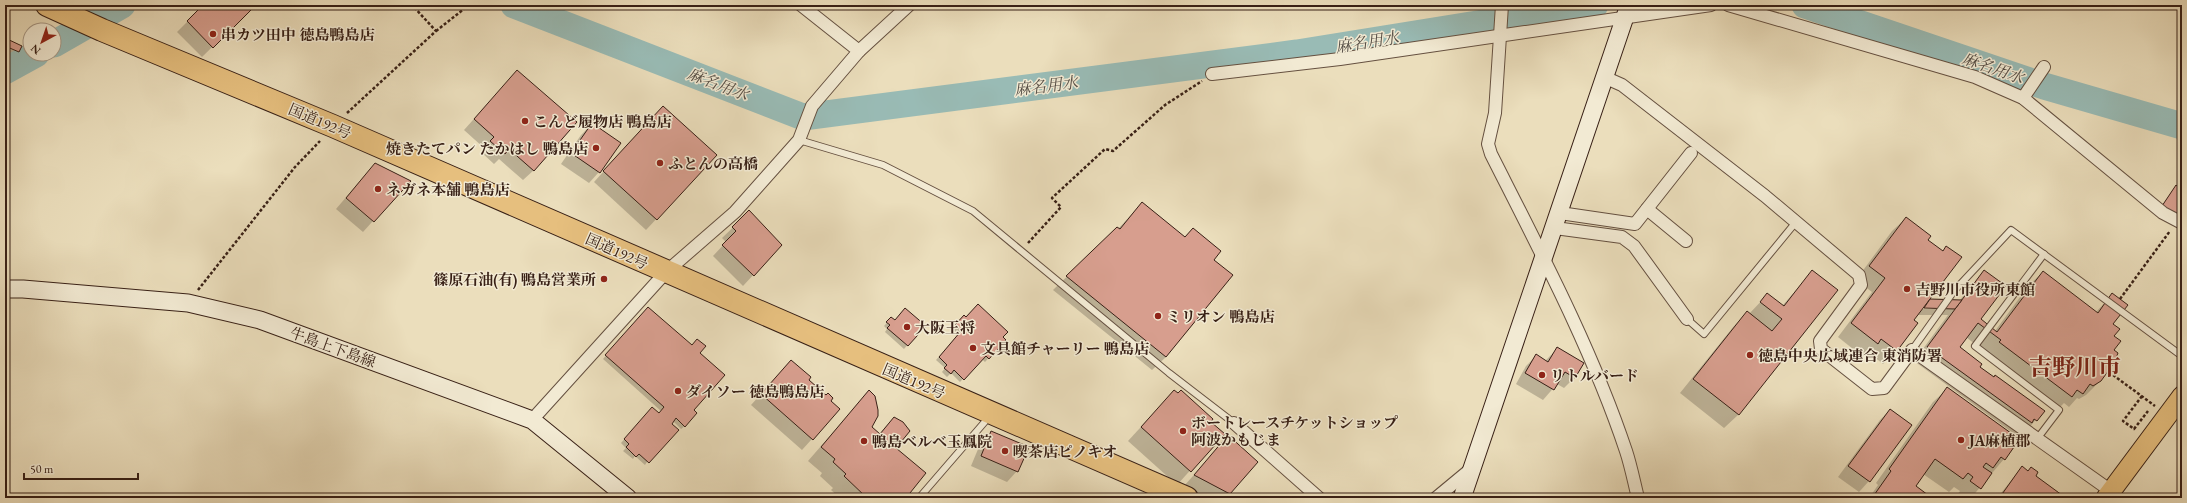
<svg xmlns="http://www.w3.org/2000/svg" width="2187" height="503" viewBox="0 0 2187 503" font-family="'EB Garamond','Noto Serif JP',serif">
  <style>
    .shadow { fill: #0003; fill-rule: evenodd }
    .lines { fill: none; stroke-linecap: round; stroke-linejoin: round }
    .river { stroke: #99bbb5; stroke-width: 27 }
    .building { fill: #d79e8e; stroke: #382016 }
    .lane-casing { stroke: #655040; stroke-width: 8 }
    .street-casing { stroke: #655040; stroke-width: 14 }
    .secondary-casing { stroke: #382016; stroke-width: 19 }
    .primary-casing { stroke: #382016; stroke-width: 21 }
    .highway-casing { stroke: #382016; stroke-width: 24 }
    .path { stroke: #382016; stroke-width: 2.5; stroke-dasharray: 3 2; stroke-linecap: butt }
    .lane { stroke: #f2ead3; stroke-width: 6 }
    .street { stroke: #f2ead3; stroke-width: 12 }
    .secondary { stroke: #f2ead3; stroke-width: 17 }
    .primary { stroke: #e6bf7e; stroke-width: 19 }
    .highway { stroke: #e6bf7e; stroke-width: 22 }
    .poi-dot { fill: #8f2418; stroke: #f2ead3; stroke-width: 1.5 }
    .labels { text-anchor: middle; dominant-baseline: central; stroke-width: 3; stroke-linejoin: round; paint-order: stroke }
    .poi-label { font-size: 15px; font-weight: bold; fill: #382016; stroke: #f2ead3; text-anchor: start }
    .street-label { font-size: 15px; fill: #382016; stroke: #f2ead3 }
    .water-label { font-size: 16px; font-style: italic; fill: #554e46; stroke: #f2ead3 }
    .town-label { font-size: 23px; font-weight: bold; fill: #7a1f14; stroke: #f2ead3 }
  </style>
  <rect width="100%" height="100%" fill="#ebdebc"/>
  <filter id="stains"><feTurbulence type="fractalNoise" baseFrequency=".005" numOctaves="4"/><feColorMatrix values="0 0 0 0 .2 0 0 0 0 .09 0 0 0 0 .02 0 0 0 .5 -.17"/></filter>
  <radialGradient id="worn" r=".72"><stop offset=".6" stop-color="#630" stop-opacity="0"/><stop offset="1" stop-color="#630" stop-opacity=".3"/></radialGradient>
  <g class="shadow">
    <polygon points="204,5 255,5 202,57 177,32"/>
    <polygon points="5,39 21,46 14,55 5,50"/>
    <polygon points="517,71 534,170 523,180 499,159 494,164 481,152 484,148 464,130"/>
    <polygon points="653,117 716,155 646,230 594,182"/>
    <polygon points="592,124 599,172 589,183 561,164 581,135"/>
    <polygon points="365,175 409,181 363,232 336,209"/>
    <polygon points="2176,187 2182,191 2182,215 2180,218 2156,213"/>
    <polygon points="1142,203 1212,260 1166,357 1152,370 1053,290 1117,228 1118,229"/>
    <polygon points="749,212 781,245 743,286 713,256 726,242 722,238"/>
    <path d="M1906,218L1926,240L1942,252L1946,247L1928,300L1959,301L1984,272L1979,320L1995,331L2029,285L2043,272L2096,312L2113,294V350L2100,381L2086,395L2079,399L2077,398L2069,407L2064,403L2057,410L1966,337L1958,348L1979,367L2043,412L2023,434L2021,432L2017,436L1914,361L1948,315H1917L1896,350L1883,364L1868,352L1863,357L1838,337L1872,292L1856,280L1892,231ZM1919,307H1953V309H1919Z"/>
    <polygon points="1813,271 1837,290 1738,415 1724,428 1680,393 1734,326 1748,312 1749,314 1767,295 1782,306"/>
    <polygon points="645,311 699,353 692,410 685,426 681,429 673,421 645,465 635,456 633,459 623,451 626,448 621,443 649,412 658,414 661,411 603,359"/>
    <polygon points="964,316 1005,340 985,362 982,359 960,382 951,373 947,377 942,372 945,368 936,360 959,335 952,329"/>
    <polygon points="891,318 895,321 924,326 904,349 885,332 887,329 884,326"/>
    <polygon points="1557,349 1574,378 1564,388 1557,384 1543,400 1516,384 1526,366 1536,356 1545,361"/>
    <polygon points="791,361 807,380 839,409 802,450 751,405"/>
    <polygon points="1947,389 2012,447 2004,459 1971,498 1960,498 1957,495 1960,491 1954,487 1949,492 1923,474 1914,486 1930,498 1869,498 1878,485 1876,483 1933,402"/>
    <polygon points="869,391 871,427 879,434 894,418 895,448 905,498 840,498 831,490 833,488 820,476 822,473 808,461"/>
    <polygon points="1174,391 1223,434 1177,485 1128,441"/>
    <polygon points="1890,410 1911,425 1869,481 1859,492 1838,477 1880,420"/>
    <polygon points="992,432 1017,471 1007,482 971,466 981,442"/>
    <polygon points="1228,437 1229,493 1224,498 1208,498 1184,486"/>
    <polygon points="2022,467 2034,476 2065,498 1997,498"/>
  </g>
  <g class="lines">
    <g class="river">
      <polyline points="514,5 803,117 1297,53 1595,5"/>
      <polyline points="1805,5 2044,86 2182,126"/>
      <polyline points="54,44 122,5"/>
      <polyline points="5,71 36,54"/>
    </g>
  </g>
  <g class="building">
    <polygon points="203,5 256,5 213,48 187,21"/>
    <polygon points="5,38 22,46 19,52 5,46"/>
    <polygon points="517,70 577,122 534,171 509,149 505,154 490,141 494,137 474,119"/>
    <polygon points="663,106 717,155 657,220 603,171"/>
    <polygon points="592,123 621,143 600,173 571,153"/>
    <polygon points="375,163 411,181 374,222 346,198"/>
    <polygon points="2176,185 2182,190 2182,216 2162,206"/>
    <polygon points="1142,202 1185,237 1193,228 1221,251 1214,260 1233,275 1166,357 1066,276 1117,227 1120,229"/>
    <polygon points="749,210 782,245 754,276 722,245 736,231 732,227"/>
    <polygon points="1906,217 1931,236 1928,240 1943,251 1946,246 1962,257 1914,320 1918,323 1897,351 1881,339 1878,344 1851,323 1885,278 1869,266"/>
    <polygon points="1812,270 1838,290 1739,415 1693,379 1747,311 1772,331 1782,319 1760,302 1767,293 1784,306"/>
    <polygon points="1984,270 2006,286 1981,319 1997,332 2043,271 2098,313 2112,293 2128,305 2113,324 2120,329 2114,336 2121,341 2114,350 2118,353 2114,363 2101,381 2093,386 2090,384 2083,394 2077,390 2072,397 1999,342 2001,340 1978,323 1960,347 1982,364 1980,367 1994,377 1995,375 2045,411 2037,421 2034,419 2032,423 1927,347"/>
    <polygon points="1930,299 1962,300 1955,309 1924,308"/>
    <polygon points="978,304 1008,332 1003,337 1006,340 989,359 986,356 964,380 954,370 951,374 944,368 947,365 939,357 961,331 955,325 964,315 966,317"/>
    <polygon points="648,307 692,345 697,339 706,346 700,353 725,375 694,410 697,413 685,427 676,418 672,424 679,430 649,463 639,454 636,457 626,447 629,444 624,439 652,407 659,413 664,407 605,355"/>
    <polygon points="905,308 926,326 908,346 887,328 890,325 886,322 891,317 895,320"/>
    <polygon points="1557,347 1584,363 1575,378 1565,372 1554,390 1525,373 1536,354 1548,362"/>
    <polygon points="791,360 811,377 809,380 826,395 828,393 833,398 831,401 840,409 813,440 761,394"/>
    <polygon points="1947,387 2015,436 2009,444 2014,447 2005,460 2001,457 1993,468 1986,463 1983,467 1992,473 1981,489 1970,481 1973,477 1968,473 1963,479 1935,459 1916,486 1932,498 1872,498 1891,471 1889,469"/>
    <polygon points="869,390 875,396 878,410 878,416 872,427 880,434 894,417 903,422 910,431 896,448 926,473 906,498 867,498 844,476 846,474 833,462 835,459 821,447"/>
    <polygon points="1174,390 1178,393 1181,390 1213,419 1211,422 1225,434 1191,472 1141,427"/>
    <polygon points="1890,409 1912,425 1870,482 1848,466"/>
    <polygon points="991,431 1029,447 1018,472 981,456"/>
    <polygon points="1228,435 1258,462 1230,494 1194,475"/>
    <polygon points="2022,466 2028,471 2031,467 2038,472 2036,476 2066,498 2002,498 2000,497"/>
  </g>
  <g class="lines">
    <defs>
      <g id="lane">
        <polyline points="799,140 883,165 973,211 1169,373 1234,423"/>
        <polyline points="1687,319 1704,334 1796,222"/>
        <polyline points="1912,350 1954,291 2011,230 2182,356"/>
        <polyline points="2037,439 2059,410 1975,346 2044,254"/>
        <polyline points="919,498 989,417"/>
      </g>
      <g id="street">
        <path d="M1502,5L1495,113L1488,144L1491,154C1539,249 1592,349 1626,451C1631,466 1634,482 1638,498"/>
        <polyline points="1728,5 1975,77 2023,98 2163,213 2182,223"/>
        <polyline points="859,51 909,5"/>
        <polyline points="1212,74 1340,59 1711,5"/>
        <polyline points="1604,77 1622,85 1765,196 1859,275 1861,285 1820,341 1821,349 1872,389 1884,388 1912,350 2111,491"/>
        <polyline points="2023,98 2044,67"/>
        <polyline points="1647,209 1686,241"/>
        <polyline points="1560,213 1635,224 1691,153"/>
        <polyline points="1555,228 1622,237 1634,246 1687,319"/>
        <polyline points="532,420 666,272 735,212 799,140 812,106 859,51 801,5"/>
        <polyline points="1234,423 1319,498"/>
        <polyline points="1436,498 1471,469"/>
      </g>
      <g id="secondary">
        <polyline points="5,289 23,289 188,303 260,320 532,420 628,498"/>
        <polyline points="1462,498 1629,5"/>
      </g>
      <polyline id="primary" points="2106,498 2182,396"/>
      <polyline id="highway" points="47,5 102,30 333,126 1187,498"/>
    </defs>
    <use href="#lane" class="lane-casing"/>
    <use href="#street" class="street-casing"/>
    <use href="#secondary" class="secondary-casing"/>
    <use href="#primary" class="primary-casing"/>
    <use href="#highway" class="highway-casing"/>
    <g class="path">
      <polyline points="486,5 494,8 495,5"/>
      <polyline points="436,31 469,5"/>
      <polyline points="347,113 436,31 412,5"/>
      <polyline points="1028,243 1061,207 1052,198 1105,149 1113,151 1165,105 1202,81"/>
      <polyline points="198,290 295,167 320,141"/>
      <polyline points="2120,299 2170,231"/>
      <polyline points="2109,372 2155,406"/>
      <polyline points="2142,396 2123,421 2134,429 2148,411"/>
    </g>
    <use href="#lane" class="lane"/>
    <use href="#street" class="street"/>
    <use href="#secondary" class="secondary"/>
    <use href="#primary" class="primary"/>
    <use href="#highway" class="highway"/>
  </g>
  <g class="poi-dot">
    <circle cx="213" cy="34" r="4"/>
    <circle cx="525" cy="121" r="4"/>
    <circle cx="596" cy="148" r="4"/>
    <circle cx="660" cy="163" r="4"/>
    <circle cx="378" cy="189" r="4"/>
    <circle cx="604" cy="279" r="4"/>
    <circle cx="1907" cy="289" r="4"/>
    <circle cx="1158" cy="316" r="4"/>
    <circle cx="907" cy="327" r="4"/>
    <circle cx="973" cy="348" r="4"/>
    <circle cx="1750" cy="355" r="4"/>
    <circle cx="1542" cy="375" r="4"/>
    <circle cx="678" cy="391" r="4"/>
    <circle cx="1183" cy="431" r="4"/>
    <circle cx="1961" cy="440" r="4"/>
    <circle cx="864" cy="441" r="4"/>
    <circle cx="1005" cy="451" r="4"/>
  </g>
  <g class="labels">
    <g class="poi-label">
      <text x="221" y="34">串カツ田中 徳島鴨島店</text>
      <text x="533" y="121">こんど履物店 鴨島店</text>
      <text x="588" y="148" text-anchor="end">焼きたてパン たかはし 鴨島店</text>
      <text x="668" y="163">ふとんの高橋</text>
      <text x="386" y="189">ネガネ本舗 鴨島店</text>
      <text x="596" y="279" text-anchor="end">篠原石油(有) 鴨島営業所</text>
      <text x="1915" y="289">吉野川市役所東館</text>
      <text x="1166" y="316">ミリオン 鴨島店</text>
      <text x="915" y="327">大阪王将</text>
      <text x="981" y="348">文具館チャーリー 鴨島店</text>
      <text x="1758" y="355">徳島中央広域連合 東消防署</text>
      <text x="1550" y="375">リトルバード</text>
      <text x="686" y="391">ダイソー 徳島鴨島店</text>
      <text x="1191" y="422">ボートレースチケットショップ<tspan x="1191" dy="17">阿波かもじま</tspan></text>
      <text x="1969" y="440">JA麻植郡</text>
      <text x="872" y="441">鴨島ベルベ玉鳳院</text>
      <text x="1013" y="451">喫茶店ピノキオ</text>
    </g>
    <g class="street-label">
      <text transform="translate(320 121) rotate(23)">国道192号</text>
      <text transform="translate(617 251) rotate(24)">国道192号</text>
      <text transform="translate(333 347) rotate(20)">牛島上下島線</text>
      <text transform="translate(914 381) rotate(23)">国道192号</text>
    </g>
    <g class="water-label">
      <text transform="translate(1367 42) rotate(-9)">麻名用水</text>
      <text transform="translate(1993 68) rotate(19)">麻名用水</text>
      <text transform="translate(718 84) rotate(21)">麻名用水</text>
      <text transform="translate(1046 86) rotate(-7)">麻名用水</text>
    </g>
    <g class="town-label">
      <text x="2075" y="367">吉野川市</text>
    </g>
  </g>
  <rect width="2187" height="503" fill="none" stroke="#ebdebc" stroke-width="20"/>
  <rect x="6" y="6" width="2175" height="491" fill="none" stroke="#382016" stroke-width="2"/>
  <rect x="10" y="10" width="2167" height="483" fill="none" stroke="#382016"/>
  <g transform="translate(42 42) rotate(220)"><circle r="19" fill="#f2ead3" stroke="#a89987"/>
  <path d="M0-3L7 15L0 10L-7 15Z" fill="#8f2418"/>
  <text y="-6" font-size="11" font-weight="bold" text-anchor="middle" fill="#382016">N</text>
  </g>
  <path d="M24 473v6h114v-6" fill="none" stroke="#382016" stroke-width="2"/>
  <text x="30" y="473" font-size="12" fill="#382016" stroke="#f2ead3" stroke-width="3" paint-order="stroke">50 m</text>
  <rect width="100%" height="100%" filter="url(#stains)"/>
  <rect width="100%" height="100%" fill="url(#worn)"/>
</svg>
